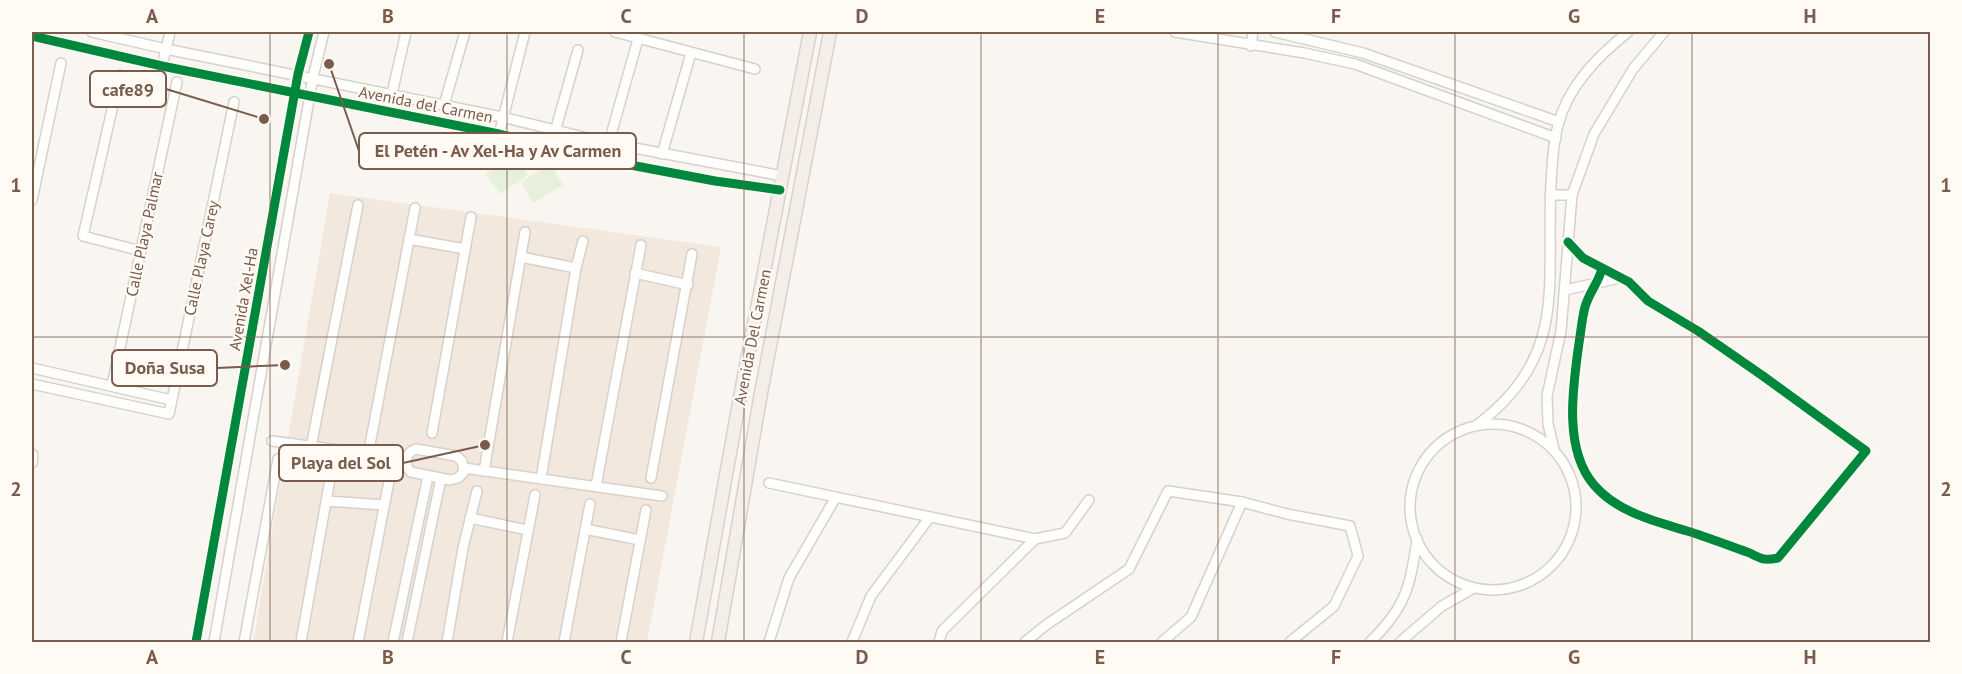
<svg xmlns="http://www.w3.org/2000/svg" width="1962" height="674" viewBox="0 0 1962 674" font-family="'PT Sans',sans-serif">
  <style>
    .residential { fill: #f2e8de }
    .green { fill: #e7f0db }
    .lines { fill: none; stroke-linecap: round; stroke-linejoin: round }
    .minor-casing { stroke: #d7d1cb; stroke-width: 12 }
    .major-casing { stroke: #dad1cc; stroke-width: 15 }
    .minor { stroke: #fefefd; stroke-width: 9 }
    .major { stroke: #f3eee8; stroke-width: 12 }
    .cycleway-casing { stroke: #fffaf3; stroke-width: 13 }
    .cycleway { stroke: #00873e; stroke-width: 9 }
    .grid { fill: none; stroke: #7a5c4d; stroke-width: 1.5; stroke-opacity: 0.55 }
    .labels { text-anchor: middle; dominant-baseline: central; stroke-width: 4.5; stroke-linejoin: round; paint-order: stroke }
    .street-label { font-size: 16px; fill: #7a5c4d; stroke: #fffaf3 }
    .leader { fill: none; stroke: #7a5c4d; stroke-width: 2 }
    .callout-dot { fill: #7a5c4d; stroke: #fffaf3; stroke-width: 2 }
    .callout { fill: #fffaf3; stroke: #7a5c4d; stroke-width: 2 }
    .callout-label { font-size: 18px; text-anchor: middle; font-weight: bold; fill: #7a5c4d }
    .neatline { fill: none; stroke: #7a5c4d; stroke-width: 2 }
    .grid-label { font-size: 20px; text-anchor: middle; font-weight: bold; fill: #7a5c4d }
  </style>
  <rect width="100%" height="100%" fill="#f9f5f0"/>
  <polygon class="residential" points="330,193 721,247 647,642 253,642"/>
  <g class="green">
    <polygon points="515,154 528,175 500,194 486,174"/>
    <polygon points="550,164 563,185 533,203 521,182"/>
  </g>
  <g class="lines">
    <defs>
      <g id="minor">
        <polyline points="92,32 166,49 502,117 608,143 783,176"/>
        <polyline points="615,32 755,69"/>
        <polyline points="1175,32 1304,53 1355,64 1556,138"/>
        <polyline points="1275,32 1363,53 1559,122"/>
        <polyline points="32,36 162,66 499,134 604,160 715,181 780,190"/>
        <polyline points="1251,46 1253,32"/>
        <polyline points="162,66 170,32"/>
        <polyline points="120,75 83,236 141,251"/>
        <polyline points="444,105 465,32"/>
        <polyline points="388,111 406,32"/>
        <polyline points="556,128 578,50"/>
        <polyline points="499,134 525,32"/>
        <polyline points="662,154 691,53"/>
        <polyline points="604,160 638,39"/>
        <polyline points="1550,195 1572,195"/>
        <polyline points="32,200 61,63"/>
        <polyline points="409,239 465,249"/>
        <path d="M1568,242L1583,258L1629,282L1648,301L1698,331L1763,376L1866,451L1778,558C1773,559 1768,560 1764,559C1758,558 1753,554 1747,552C1727,545 1707,537 1687,531C1654,521 1617,512 1594,485C1563,449 1573,386 1579,343C1581,331 1582,318 1585,307C1589,293 1598,283 1602,269"/>
        <polyline points="521,257 576,268"/>
        <polyline points="635,273 688,285"/>
        <polyline points="1565,290 1620,278"/>
        <polyline points="32,368 171,400"/>
        <polyline points="32,384 169,414 234,102"/>
        <polyline points="112,385 177,82"/>
        <circle cx="1493" cy="507" r="83"/>
        <path d="M1477,425C1569,356 1546,285 1551,184C1552,164 1553,144 1558,125C1568,86 1598,56 1628,32"/>
        <polyline points="432,433 471,217"/>
        <polyline points="272,441 406,459"/>
        <polyline points="311,447 358,205"/>
        <path d="M416,449L456,456L462,461L464,472L458,478L450,480L411,472C403,464 405,453 416,449Z"/>
        <polyline points="1554,449 1548,424 1547,396 1561,331 1572,195 1594,134 1633,69 1664,32"/>
        <polyline points="32,454 33,455 32,463"/>
        <polyline points="368,455 415,208"/>
        <polyline points="464,468 662,496"/>
        <polyline points="484,471 525,232"/>
        <polyline points="651,478 692,254"/>
        <polyline points="541,479 576,268 583,241"/>
        <polyline points="769,483 1035,539"/>
        <polyline points="596,486 641,245"/>
        <polyline points="327,501 384,505"/>
        <polyline points="470,518 527,530"/>
        <polyline points="585,529 640,540"/>
        <polyline points="196,642 298,74 309,32"/>
        <polyline points="214,642 313,77 324,32"/>
        <polyline points="244,642 278,459"/>
        <polyline points="301,642 332,468"/>
        <polyline points="358,642 390,476"/>
        <polyline points="393,642 428,476"/>
        <polyline points="407,642 441,478"/>
        <polyline points="447,642 463,548 477,491"/>
        <polyline points="507,642 535,495"/>
        <polyline points="564,642 590,504"/>
        <polyline points="621,642 646,510"/>
        <polyline points="769,642 789,578 836,497"/>
        <polyline points="852,642 871,596 930,517"/>
        <polyline points="939,642 942,631 1035,539 1065,533 1089,500"/>
        <polyline points="1025,642 1046,625 1129,569 1168,491 1242,502 1287,514 1350,526 1358,556 1334,606 1290,642"/>
        <polyline points="1162,642 1191,617 1242,502"/>
        <path d="M1370,642C1406,607 1410,587 1417,539"/>
        <polyline points="1400,642 1442,606 1472,589"/>
      </g>
      <g id="major">
        <polyline points="696,642 740,397 810,32"/>
        <polyline points="718,642 761,393 830,32"/>
      </g>
    </defs>
    <use href="#minor" class="minor-casing"/>
    <use href="#major" class="major-casing"/>
    <use href="#minor" class="minor"/>
    <use href="#major" class="major"/>
    <defs>
      <g id="cycleway">
        <polyline points="32,36 162,66 499,134 604,160 715,181 780,190"/>
        <path d="M1568,242L1583,258L1629,282L1648,301L1698,331L1763,376L1866,451L1778,558C1773,559 1768,560 1764,559C1758,558 1753,554 1747,552C1727,545 1707,537 1687,531C1654,521 1617,512 1594,485C1563,449 1573,386 1579,343C1581,331 1582,318 1585,307C1589,293 1598,283 1602,269"/>
        <polyline points="196,642 298,74 309,32"/>
      </g>
    </defs>
    <use href="#cycleway" class="cycleway-casing"/>
    <use href="#cycleway" class="cycleway"/>
  </g>
  <path class="grid" d="M270,32V642M507,32V642M744,32V642M981,32V642M1218,32V642M1455,32V642M1692,32V642M32,337H1930"/>
  <g class="labels">
    <g class="street-label">
      <text transform="translate(426 104) rotate(11)">Avenida del Carmen</text>
      <text transform="translate(144 234) rotate(-78)">Calle Playa Palmar</text>
      <text transform="translate(201 258) rotate(-78)">Calle Playa Carey</text>
      <text transform="translate(243 299) rotate(-80)">Avenida Xel-Ha</text>
      <text transform="translate(752 337) rotate(-79)">Avenida Del Carmen</text>
    </g>
  </g>
  <path class="leader" d="M264 119L166 89M329 64L359 151M285 365L217 368M485 445L403 463"/>
  <g class="callout-dot">
    <circle cx="264" cy="119" r="6"/>
    <circle cx="329" cy="64" r="6"/>
    <circle cx="285" cy="365" r="6"/>
    <circle cx="485" cy="445" r="6"/>
  </g>
  <g class="callout">
    <rect x="90" y="71" width="76" height="36" rx="6"/>
    <rect x="359" y="133" width="277" height="36" rx="6"/>
    <rect x="112" y="350" width="105" height="36" rx="6"/>
    <rect x="279" y="445" width="124" height="36" rx="6"/>
  </g>
  <g class="callout-label">
    <text x="128" y="96">cafe89</text>
    <text x="498" y="157">El Petén - Av Xel-Ha y Av Carmen</text>
    <text x="165" y="374">Doña Susa</text>
    <text x="341" y="469">Playa del Sol</text>
  </g>
  <rect width="1962" height="674" fill="none" stroke="#fffaf3" stroke-width="66"/>
  <rect x="33" y="33" width="1896" height="608" class="neatline"/>
  <g class="grid-label">
    <text x="152" y="23">A</text>
    <text x="388" y="23">B</text>
    <text x="626" y="23">C</text>
    <text x="862" y="23">D</text>
    <text x="1100" y="23">E</text>
    <text x="1336" y="23">F</text>
    <text x="1574" y="23">G</text>
    <text x="1810" y="23">H</text>
    <text x="16" y="192">1</text>
    <text x="1946" y="192">1</text>
    <text x="16" y="496">2</text>
    <text x="1946" y="496">2</text>
    <text x="152" y="664">A</text>
    <text x="388" y="664">B</text>
    <text x="626" y="664">C</text>
    <text x="862" y="664">D</text>
    <text x="1100" y="664">E</text>
    <text x="1336" y="664">F</text>
    <text x="1574" y="664">G</text>
    <text x="1810" y="664">H</text>
  </g>
</svg>
